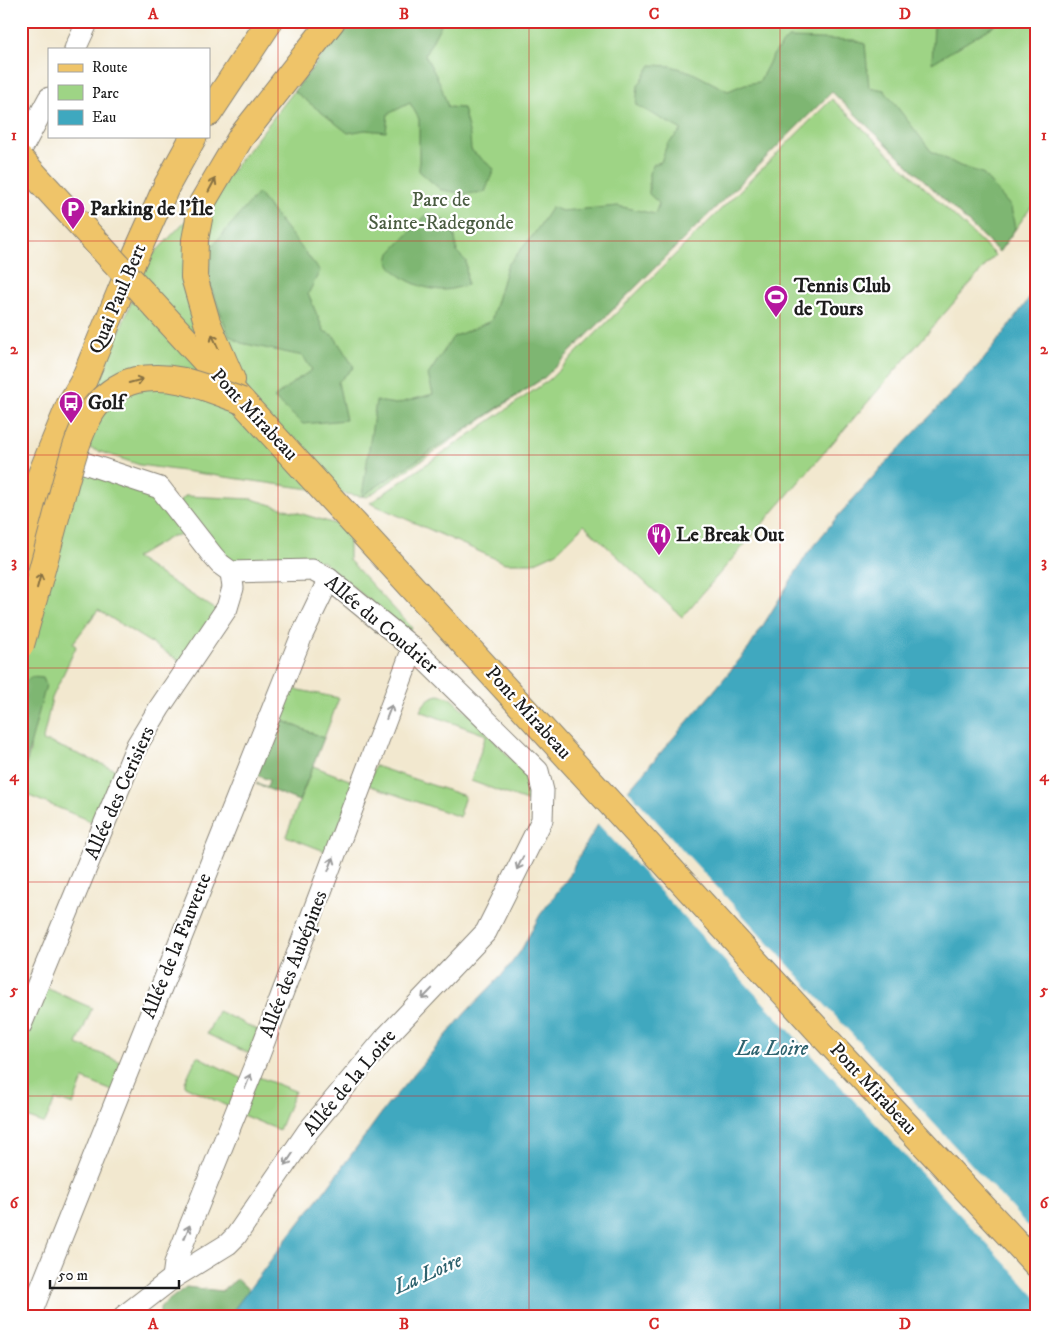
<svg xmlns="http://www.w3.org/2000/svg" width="1058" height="1337" viewBox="0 0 1058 1337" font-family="'IM FELL DW Pica',serif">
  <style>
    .green { fill: #9ed485; stroke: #5d7850 }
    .forest { fill: #7eb672; stroke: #4d6947 }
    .water { fill: #3fa8bf; stroke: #2e626e }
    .pier { fill: #f2e8cf }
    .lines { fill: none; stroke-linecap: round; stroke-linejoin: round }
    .minor-casing { stroke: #878276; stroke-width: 23 }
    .major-casing { stroke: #878276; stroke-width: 28 }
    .minor { stroke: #fff; stroke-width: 21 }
    .major { stroke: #efc469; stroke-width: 26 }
    .major-bridge-casing { stroke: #878276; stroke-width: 28; stroke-linecap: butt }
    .major-bridge { stroke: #efc469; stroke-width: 26 }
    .oneway { stroke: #867042 }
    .oneway2 { stroke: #999 }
    .grid { fill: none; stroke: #d62828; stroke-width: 1; stroke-opacity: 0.55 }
    .labels { text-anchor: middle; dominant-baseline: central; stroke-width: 4.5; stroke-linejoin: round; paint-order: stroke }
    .park-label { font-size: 20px; fill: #4a5c41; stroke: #fff }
    .poi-label { font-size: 20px; font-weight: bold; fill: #1c1c1c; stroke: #fff; text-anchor: start }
    .street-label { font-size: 20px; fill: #1c1c1c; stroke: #fff }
    .water-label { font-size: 21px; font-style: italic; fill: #2e626e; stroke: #fff }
    .neatline { fill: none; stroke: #d62828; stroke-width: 2 }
    .grid-label { font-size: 16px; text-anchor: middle; font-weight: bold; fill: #d62828 }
  </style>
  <rect width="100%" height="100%" fill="#fff"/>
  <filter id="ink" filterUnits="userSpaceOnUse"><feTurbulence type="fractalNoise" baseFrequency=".02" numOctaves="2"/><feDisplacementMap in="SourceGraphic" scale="10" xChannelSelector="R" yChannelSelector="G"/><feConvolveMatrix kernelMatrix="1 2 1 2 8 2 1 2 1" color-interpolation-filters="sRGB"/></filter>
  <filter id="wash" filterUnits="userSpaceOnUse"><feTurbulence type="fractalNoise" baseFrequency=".0096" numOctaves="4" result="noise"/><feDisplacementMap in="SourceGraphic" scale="20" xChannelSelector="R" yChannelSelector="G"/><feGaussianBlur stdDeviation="1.12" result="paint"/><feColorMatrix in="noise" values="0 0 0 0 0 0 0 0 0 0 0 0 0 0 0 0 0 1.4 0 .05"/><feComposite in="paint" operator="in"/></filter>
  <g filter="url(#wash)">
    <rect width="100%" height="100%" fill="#f2e8cf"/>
    <g class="green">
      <polygon points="349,21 1037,21 1037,199 999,252 832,91 545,377 367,497 140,465 89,448 99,381 149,259 227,177"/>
      <polygon points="832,99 995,255 682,617 584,525 557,552 533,563 505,563 370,503 549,380"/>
      <polygon points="77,469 157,497 192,539 180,535 172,536 135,558 217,611 183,663 98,610 73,643 76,647 52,698 43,739 44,742 49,742 121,772 100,825 27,795 21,817 21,780 30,752 32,677 21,684 21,672"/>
      <polygon points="185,496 252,499 349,528 349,560 412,628 407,632 322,561 232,563 180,502"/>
      <polygon points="289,688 339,698 324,738 277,718"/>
      <path d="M439,695L449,697L473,718L533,782L534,788L529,802L471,781L486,735L420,711C425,702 428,697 439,695Z"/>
      <polygon points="313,766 357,783 327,852 286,836"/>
      <polygon points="375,766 465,796 460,812 461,813 460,817 368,785"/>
      <polygon points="44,987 92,1008 77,1044 126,1064 115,1092 83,1079 73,1105 62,1101 61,1102 55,1100 45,1123 43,1123 21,1115 21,1043"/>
      <polygon points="218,1011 262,1032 252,1055 207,1034"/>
      <polygon points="197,1056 243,1079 231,1108 185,1086 185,1082"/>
      <polygon points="256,1076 295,1091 279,1130 240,1114"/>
    </g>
    <g class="forest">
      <polygon points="349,21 443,21 425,55 440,83 448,107 463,108 470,136 471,150 494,169 485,192 466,194 441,190 419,171 419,119 410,103 388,114 386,132 365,130 348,133 294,91"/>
      <polygon points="937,21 1002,21 932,63 934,25"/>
      <polygon points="788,38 854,40 865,44 869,87 884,90 931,151 960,166 982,173 1011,207 1015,229 999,252 832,92 545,377 362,496 376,401 396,404 433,394 428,375 453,337 491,321 507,266 534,234 552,207 562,211 618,206 655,214 659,203 649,194 649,173 654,164 661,162 667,144 682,130 636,105 638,86 651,65 671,66 691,72 728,91 745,84 759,82 773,55"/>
      <polygon points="258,193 320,271 308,294 324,331 334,336 354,367 338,382 346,420 303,424 274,398 295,381 312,370 303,356 241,343 229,335 209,283 209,250"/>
      <path d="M428,213L447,222L455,237L457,252L466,261L467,285C459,287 451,290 443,290C422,289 398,280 388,261L390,253Z"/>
      <polygon points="32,677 43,678 46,685 21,780 21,684"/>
      <polygon points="277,718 324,738 299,801 256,784 257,783 267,787 269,780 254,774"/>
      <polygon points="237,1279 249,1290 229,1316 160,1316 160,1307 186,1287 222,1291"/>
    </g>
    <polygon class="water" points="1037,288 1037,1316 229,1316 285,1241 326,1189 386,1107 466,1012 502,975 520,952 540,915 570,875 575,863 597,826 713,692 749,648 807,554 837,517 881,468 984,359"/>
    <polygon class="pier" points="626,788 1037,1236 1037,1298 597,823"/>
  </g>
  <g filter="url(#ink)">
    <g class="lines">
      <defs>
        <g id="minor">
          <polyline points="75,49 88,21"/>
          <polyline points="21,150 49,98"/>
          <polyline points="57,454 160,488 213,556 220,564 231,572 312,570 329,579 413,648 538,771 543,791 542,820 486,932 387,1036 308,1131 236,1236 228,1244 173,1278 124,1316"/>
          <polyline points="21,1025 137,745 160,707 227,608 233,588 231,572"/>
          <polyline points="173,1278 175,1263 259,1055 413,648"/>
          <polyline points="30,1316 302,635 329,579"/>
        </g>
        <g id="major">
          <polyline points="209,113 270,21"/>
          <polyline points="142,292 828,1041 1037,1265"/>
          <polyline points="232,380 207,322 194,277 195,240 202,203 241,137 332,21"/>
          <polyline points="21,523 69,406 83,382 133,261 167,185 194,136"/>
          <polyline points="21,575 47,499"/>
        </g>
      </defs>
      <use href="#minor" class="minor-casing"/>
      <use href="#major" class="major-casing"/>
      <use href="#minor" class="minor"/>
      <use href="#major" class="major"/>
      <defs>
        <g id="major-bridge">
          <polyline points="21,160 142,292"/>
          <path d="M21,645C34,599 47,552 59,506C68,475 75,440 91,413C100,398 119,384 136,380C175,372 206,388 242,401"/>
        </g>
      </defs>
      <use href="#major-bridge" class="major-bridge-casing"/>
      <use href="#major-bridge" class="major-bridge"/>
    </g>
    <defs><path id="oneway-shaft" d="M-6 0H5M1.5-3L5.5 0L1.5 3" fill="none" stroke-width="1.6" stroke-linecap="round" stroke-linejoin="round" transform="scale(1.25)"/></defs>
    <g class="oneway">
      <use href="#oneway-shaft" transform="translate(212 185) rotate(-62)"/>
      <use href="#oneway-shaft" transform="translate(215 341) rotate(-114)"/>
      <use href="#oneway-shaft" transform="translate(136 381) rotate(-15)"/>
      <use href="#oneway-shaft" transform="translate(39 581) rotate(-75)"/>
    </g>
    <g class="oneway2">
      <use href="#oneway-shaft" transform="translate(389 712) rotate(-69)"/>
      <use href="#oneway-shaft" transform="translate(520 863) rotate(116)"/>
      <use href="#oneway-shaft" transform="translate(331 864) rotate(-69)"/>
      <use href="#oneway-shaft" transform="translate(427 994) rotate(134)"/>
      <use href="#oneway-shaft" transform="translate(248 1081) rotate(-68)"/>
      <use href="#oneway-shaft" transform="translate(289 1159) rotate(124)"/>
      <use href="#oneway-shaft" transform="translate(187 1232) rotate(-68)"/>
    </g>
  </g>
  <path class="grid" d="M278,21V1316M529,21V1316M780,21V1316M21,241H1037M21,455H1037M21,668H1037M21,882H1037M21,1096H1037"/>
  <defs>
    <symbol id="parking-pin" viewBox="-11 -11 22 30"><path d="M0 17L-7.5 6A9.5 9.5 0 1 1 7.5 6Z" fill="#b5179e" stroke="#fff"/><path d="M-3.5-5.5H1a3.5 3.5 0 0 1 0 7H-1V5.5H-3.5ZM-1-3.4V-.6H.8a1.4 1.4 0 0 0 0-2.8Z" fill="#fff"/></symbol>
    <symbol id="stadium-pin" viewBox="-11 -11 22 30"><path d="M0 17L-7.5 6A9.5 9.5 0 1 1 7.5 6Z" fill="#b5179e" stroke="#fff"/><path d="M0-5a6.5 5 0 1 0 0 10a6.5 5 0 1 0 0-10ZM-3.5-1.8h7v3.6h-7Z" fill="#fff"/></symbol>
    <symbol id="bus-pin" viewBox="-11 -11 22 30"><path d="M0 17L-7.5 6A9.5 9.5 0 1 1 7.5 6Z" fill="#b5179e" stroke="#fff"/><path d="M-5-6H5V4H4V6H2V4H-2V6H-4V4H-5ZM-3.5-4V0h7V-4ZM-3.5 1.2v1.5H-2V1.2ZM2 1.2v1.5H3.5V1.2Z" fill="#fff"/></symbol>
    <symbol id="restaurant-pin" viewBox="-11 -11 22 30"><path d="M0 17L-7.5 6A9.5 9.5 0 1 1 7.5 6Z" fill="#b5179e" stroke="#fff"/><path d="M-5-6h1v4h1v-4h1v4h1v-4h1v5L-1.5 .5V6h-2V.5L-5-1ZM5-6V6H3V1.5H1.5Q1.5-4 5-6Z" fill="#fff"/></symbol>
  </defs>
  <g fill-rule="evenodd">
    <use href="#parking-pin" x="59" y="195" width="28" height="38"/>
    <use href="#stadium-pin" x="762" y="283" width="28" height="38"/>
    <use href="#bus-pin" x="57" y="389" width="28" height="38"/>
    <use href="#restaurant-pin" x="645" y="521" width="28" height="38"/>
  </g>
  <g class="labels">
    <g class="park-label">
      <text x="441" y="200">Parc de<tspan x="441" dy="23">Sainte-Radegonde</tspan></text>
    </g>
    <g class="poi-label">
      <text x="90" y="209">Parking de l'Île</text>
      <text x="794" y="286">Tennis Club<tspan x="794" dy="23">de Tours</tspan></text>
      <text x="88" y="403">Golf</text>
      <text x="676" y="535">Le Break Out</text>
    </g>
    <g class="street-label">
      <text transform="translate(118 299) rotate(-67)">Quai Paul Bert</text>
      <text transform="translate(254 415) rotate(47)">Pont Mirabeau</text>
      <text transform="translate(381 625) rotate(40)">Allée du Coudrier</text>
      <text transform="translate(528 713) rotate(48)">Pont Mirabeau</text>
      <text transform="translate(120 793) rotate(-66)">Allée des Cerisiers</text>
      <text transform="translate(177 946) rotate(-68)">Allée de la Fauvette</text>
      <text transform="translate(294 964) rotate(-69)">Allée des Aubépines</text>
      <text transform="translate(350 1083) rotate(-50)">Allée de la Loire</text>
      <text transform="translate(873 1089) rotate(47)">Pont Mirabeau</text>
    </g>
    <g class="water-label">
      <text x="772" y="1049">La Loire</text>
      <text transform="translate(428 1274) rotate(-24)">La Loire</text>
    </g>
  </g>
  <rect width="1058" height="1337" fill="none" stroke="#fff" stroke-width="55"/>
  <rect x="48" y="48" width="162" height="90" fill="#ffffff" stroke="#a4a4a4"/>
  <rect x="58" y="64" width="25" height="8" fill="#efc469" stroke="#a4a4a4"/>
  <text x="92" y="72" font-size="15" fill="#1c1c1c">Route</text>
  <rect x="58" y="85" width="25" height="15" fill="#9ed485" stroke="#a4a4a4"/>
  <text x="92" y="98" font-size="15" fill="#1c1c1c">Parc</text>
  <rect x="58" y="110" width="25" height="15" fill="#3fa8bf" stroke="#a4a4a4"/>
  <text x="92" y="122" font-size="15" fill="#1c1c1c">Eau</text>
  <path d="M50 1280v8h129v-8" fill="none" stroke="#1c1c1c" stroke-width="2.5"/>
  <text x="58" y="1280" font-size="15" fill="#1c1c1c" stroke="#ffffff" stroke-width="4" paint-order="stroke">50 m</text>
  <rect x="28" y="28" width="1002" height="1282" class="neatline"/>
  <g class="grid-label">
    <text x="153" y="19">A</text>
    <text x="404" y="19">B</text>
    <text x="654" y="19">C</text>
    <text x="905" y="19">D</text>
    <text x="14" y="140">1</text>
    <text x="1044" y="140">1</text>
    <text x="14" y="354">2</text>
    <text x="1044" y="354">2</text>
    <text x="14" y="567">3</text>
    <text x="1044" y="567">3</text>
    <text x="14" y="781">4</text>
    <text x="1044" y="781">4</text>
    <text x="14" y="995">5</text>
    <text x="1044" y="995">5</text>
    <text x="14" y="1208">6</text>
    <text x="1044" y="1208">6</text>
    <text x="153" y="1329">A</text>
    <text x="404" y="1329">B</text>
    <text x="654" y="1329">C</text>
    <text x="905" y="1329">D</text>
  </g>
</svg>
